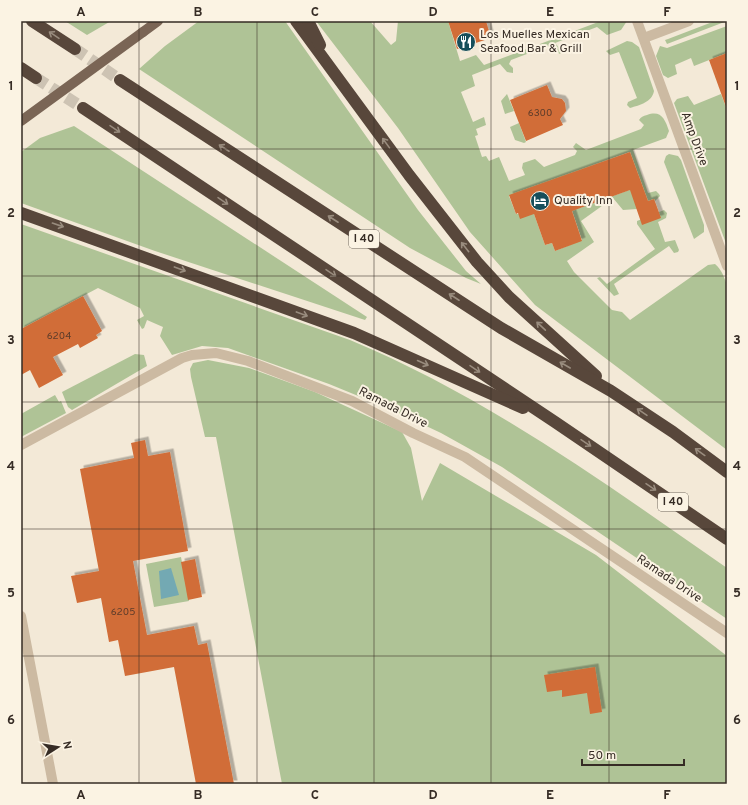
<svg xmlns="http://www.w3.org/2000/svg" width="748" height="805" viewBox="0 0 748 805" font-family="Overpass,sans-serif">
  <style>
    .green { fill: #afc396 }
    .water { fill: #73a9b3 }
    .building { fill: #d16d37; filter: url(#shadow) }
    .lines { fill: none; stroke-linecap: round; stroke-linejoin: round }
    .motorway-tunnel { stroke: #cdc3b3; stroke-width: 12; stroke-dasharray: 12 6; stroke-linecap: butt }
    .minor { stroke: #ccbaa2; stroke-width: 10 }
    .primary { stroke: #7a6555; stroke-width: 10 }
    .motorway { stroke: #58473b; stroke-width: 12 }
    .primary-bridge { stroke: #7a6555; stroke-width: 10 }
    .oneway { stroke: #998c7e }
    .grid { fill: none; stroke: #362c25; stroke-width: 1; stroke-opacity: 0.55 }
    .labels { text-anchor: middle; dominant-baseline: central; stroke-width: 4; stroke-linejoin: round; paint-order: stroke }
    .number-label { font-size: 10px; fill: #5d3c2a }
    .shield { fill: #fbf3e3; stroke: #71685e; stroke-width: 1 }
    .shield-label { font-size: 11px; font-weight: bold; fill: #362c25 }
    .poi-label { font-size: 12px; fill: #362c25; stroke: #fbf3e3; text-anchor: start }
    .street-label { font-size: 12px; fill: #362c25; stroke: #fbf3e3 }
    .neatline { fill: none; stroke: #362c25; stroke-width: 1.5 }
    .grid-label { font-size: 13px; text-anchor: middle; font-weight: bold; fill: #362c25 }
  </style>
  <defs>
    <filter id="shadow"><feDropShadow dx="3.5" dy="-3.5" stdDeviation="0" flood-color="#0004"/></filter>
  </defs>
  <rect width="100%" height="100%" fill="#f3e9d7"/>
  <g class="green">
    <polygon points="65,21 111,21 87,35"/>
    <polygon points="199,21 285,21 418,210 466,271 481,284 466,278 410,248 139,69 165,46"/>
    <path d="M316,21H370L391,45L396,41L398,21H448L460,61L476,55L484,65L601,21H627L621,30L607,35L597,27L555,43L562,51L560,54L548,46L511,60L509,64L513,68V73L507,72L500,64L472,75L475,86L461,92L473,122L484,117L486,125L476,129L478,135L475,136L482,157L486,156L489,161L499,157L509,181L525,175L522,168L523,163L535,159L544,167L575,155L577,151L573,147L576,143L586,150L641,129L644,125L639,120C641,117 643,116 647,115C661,110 665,119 669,131L666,138L633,150L648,193L656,191L659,194L660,196L655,201L654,199L648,201L630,152L509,196L516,214H534L545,245L552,243L555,251L582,240L569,202L580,208L632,189L637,209L623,210L613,198L581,221L594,242L567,261L574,272L612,310L622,312L630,320L708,265L715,264C722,270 724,277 727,285V450L535,305L470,232L398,128Z"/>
    <polygon points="715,21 727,21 667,44 665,40 668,39"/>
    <polygon points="727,26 727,53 694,66 691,58 675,65 677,74 668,78 663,75 656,56 660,46 667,48"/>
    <path d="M627,41L632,42L639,47L654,91C652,102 640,105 630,108L627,105L628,102L637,98L619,52L610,55L606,51Z"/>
    <polygon points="507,94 514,111 505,114 501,101"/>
    <polygon points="721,94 727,110 727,246 674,103 677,99 688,96 694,105"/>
    <polygon points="519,123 526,142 524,143 515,140 510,127"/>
    <polygon points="74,126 367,317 365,320 155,251 21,203 21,152 40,138"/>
    <polygon points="669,154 678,156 681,160 704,225 704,232 694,239 664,162 666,156"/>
    <polygon points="664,210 667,213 666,218 658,222 665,242 675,240 679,250 678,252 674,253 669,246 614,284 619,294 614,296 597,278 600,277 607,284 655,249 637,224 637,221"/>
    <path d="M21,224L350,340C487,397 606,484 727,568V619L502,467L441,433L390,409L329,384L228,348L202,346L172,355L160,336L163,327L147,320L144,328L142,329L137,320L144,316L140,308L98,288L21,329Z"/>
    <polygon points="135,354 144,355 147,366 72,410 68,407 62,392"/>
    <polygon points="208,360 249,368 315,392 402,432 411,448 422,501 440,463 596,555 727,656 727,784 282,784 216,437 205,437 191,377 190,369 193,363"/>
    <polygon points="55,395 59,402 61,401 66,413 21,437 21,414"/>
    <polygon points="181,557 189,601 154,607 146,564"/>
  </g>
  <polygon class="water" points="171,568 179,595 161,599 159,571"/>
  <g class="building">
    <polygon points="448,21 486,21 491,38 457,49"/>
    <polygon points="727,53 727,107 726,107 709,60"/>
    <polygon points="547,85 552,97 562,99 565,103 566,111 560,119 563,125 526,141 510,100"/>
    <polygon points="630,152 648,201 654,199 661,218 642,225 630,190 572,211 582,241 555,251 552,243 545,245 534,214 520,219 518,213 516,214 509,195"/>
    <polygon points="83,296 102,331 96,335 98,338 80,348 78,344 53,357 63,375 39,388 30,370 21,375 21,329"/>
    <polygon points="145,440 148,456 170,452 188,551 133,561 147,635 194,626 198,645 207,643 234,784 196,784 174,667 125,676 118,640 109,642 101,598 77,603 71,576 99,571 80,469 134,458 131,443"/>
    <polygon points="195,559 202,597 188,600 181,562"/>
    <polygon points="595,667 602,712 590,714 587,693 562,697 562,690 547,692 544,675"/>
  </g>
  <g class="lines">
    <g class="motorway-tunnel">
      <polyline points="75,49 120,80"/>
      <polyline points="36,78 83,108"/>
    </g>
    <g class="minor">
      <polyline points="637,21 727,266"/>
      <polyline points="644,38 689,21"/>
      <polyline points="21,445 182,358 192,355 216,353 248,361 352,401 413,433 465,457 727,633"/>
      <polyline points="21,616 53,784"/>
    </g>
    <polyline class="primary" points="143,32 158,21"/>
    <g class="motorway">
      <polyline points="32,21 75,49"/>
      <polyline points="296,21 409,175 477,262 509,297 596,376"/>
      <polyline points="308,21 320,45"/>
      <polyline points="21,68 36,78"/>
      <polyline points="120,80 501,328 611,391 673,432 727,472"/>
      <polyline points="83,108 555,422 727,539"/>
      <polyline points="21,213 354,333 523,408"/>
    </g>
    <polyline class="primary-bridge" points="21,121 143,32"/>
  </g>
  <defs><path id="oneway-shaft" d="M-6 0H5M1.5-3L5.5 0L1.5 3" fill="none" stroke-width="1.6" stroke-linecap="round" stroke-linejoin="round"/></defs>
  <g class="oneway">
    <use href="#oneway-shaft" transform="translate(54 35) rotate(-146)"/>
    <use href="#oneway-shaft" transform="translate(115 129) rotate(34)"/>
    <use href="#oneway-shaft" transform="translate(386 143) rotate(-126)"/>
    <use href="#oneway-shaft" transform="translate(224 148) rotate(-147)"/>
    <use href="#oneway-shaft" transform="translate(223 201) rotate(34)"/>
    <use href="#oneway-shaft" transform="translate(333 219) rotate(-147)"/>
    <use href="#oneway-shaft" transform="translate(58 225) rotate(19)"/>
    <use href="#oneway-shaft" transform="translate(465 247) rotate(-128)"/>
    <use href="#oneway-shaft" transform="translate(180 269) rotate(20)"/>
    <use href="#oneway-shaft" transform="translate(331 273) rotate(34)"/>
    <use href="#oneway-shaft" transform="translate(454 297) rotate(-147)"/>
    <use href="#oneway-shaft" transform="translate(302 314) rotate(20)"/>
    <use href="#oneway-shaft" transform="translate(541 326) rotate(-137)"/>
    <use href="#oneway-shaft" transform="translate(423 363) rotate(24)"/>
    <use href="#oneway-shaft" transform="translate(565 365) rotate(-150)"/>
    <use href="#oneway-shaft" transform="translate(475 369) rotate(34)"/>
    <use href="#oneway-shaft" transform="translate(642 412) rotate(-146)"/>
    <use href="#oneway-shaft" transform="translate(586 443) rotate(34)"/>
    <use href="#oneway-shaft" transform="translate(700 452) rotate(-144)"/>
    <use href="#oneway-shaft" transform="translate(651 487) rotate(34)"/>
  </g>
  <path class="grid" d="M139,21V784M257,21V784M374,21V784M491,21V784M609,21V784M21,149H727M21,276H727M21,402H727M21,529H727M21,656H727"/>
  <defs>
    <symbol id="restaurant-disc" viewBox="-11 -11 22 22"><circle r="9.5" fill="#174f5b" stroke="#fbf3e3"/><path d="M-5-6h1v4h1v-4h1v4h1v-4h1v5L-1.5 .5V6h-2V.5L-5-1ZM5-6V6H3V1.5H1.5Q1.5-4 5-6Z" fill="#fff"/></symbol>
    <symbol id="hotel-disc" viewBox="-11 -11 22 22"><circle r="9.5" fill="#174f5b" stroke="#fbf3e3"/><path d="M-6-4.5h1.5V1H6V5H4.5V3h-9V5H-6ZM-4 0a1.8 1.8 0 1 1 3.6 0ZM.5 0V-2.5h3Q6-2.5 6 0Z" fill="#fff"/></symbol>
  </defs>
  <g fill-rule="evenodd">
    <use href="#restaurant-disc" x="455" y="31" width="22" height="22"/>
    <use href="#hotel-disc" x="529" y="190" width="22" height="22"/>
  </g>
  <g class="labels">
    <g class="number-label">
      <text x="540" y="113">6300</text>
      <text x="59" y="336">6204</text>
      <text x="123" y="612">6205</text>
    </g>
    <g class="shield">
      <rect x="349" y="230" width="30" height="18" rx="3"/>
      <rect x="658" y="493" width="30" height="18" rx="3"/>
    </g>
    <g class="shield-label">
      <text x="364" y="239">I 40</text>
      <text x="673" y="502">I 40</text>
    </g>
    <g class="poi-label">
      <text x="480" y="35">Los Muelles Mexican<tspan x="480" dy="14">Seafood Bar &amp; Grill</tspan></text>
      <text x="554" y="201">Quality Inn</text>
    </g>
    <g class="street-label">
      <text transform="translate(694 139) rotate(70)">Amp Drive</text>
      <text transform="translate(393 408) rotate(27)">Ramada Drive</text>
      <text transform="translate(669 579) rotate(34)">Ramada Drive</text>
    </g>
  </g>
  <rect width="748" height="805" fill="none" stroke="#fbf3e3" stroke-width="44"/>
  <g transform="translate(58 747) rotate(78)" stroke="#fbf3e3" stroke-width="3" paint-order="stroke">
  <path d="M0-3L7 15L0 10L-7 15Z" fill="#362c25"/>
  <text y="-6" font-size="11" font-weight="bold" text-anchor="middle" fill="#362c25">N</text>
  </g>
  <path d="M582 759v6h102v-6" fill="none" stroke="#362c25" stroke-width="2"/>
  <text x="588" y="759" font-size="12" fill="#362c25" stroke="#fbf3e3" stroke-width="3" paint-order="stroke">50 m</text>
  <rect x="22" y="22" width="704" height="761" class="neatline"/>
  <g class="grid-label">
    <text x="81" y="16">A</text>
    <text x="198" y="16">B</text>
    <text x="315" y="16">C</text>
    <text x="433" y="16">D</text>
    <text x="550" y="16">E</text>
    <text x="667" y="16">F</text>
    <text x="11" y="90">1</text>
    <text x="737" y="90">1</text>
    <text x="11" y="217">2</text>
    <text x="737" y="217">2</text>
    <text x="11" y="344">3</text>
    <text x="737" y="344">3</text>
    <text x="11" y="470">4</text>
    <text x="737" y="470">4</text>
    <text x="11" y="597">5</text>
    <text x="737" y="597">5</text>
    <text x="11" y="724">6</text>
    <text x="737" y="724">6</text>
    <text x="81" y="799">A</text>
    <text x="198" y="799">B</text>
    <text x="315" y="799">C</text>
    <text x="433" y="799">D</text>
    <text x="550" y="799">E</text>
    <text x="667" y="799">F</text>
  </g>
</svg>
